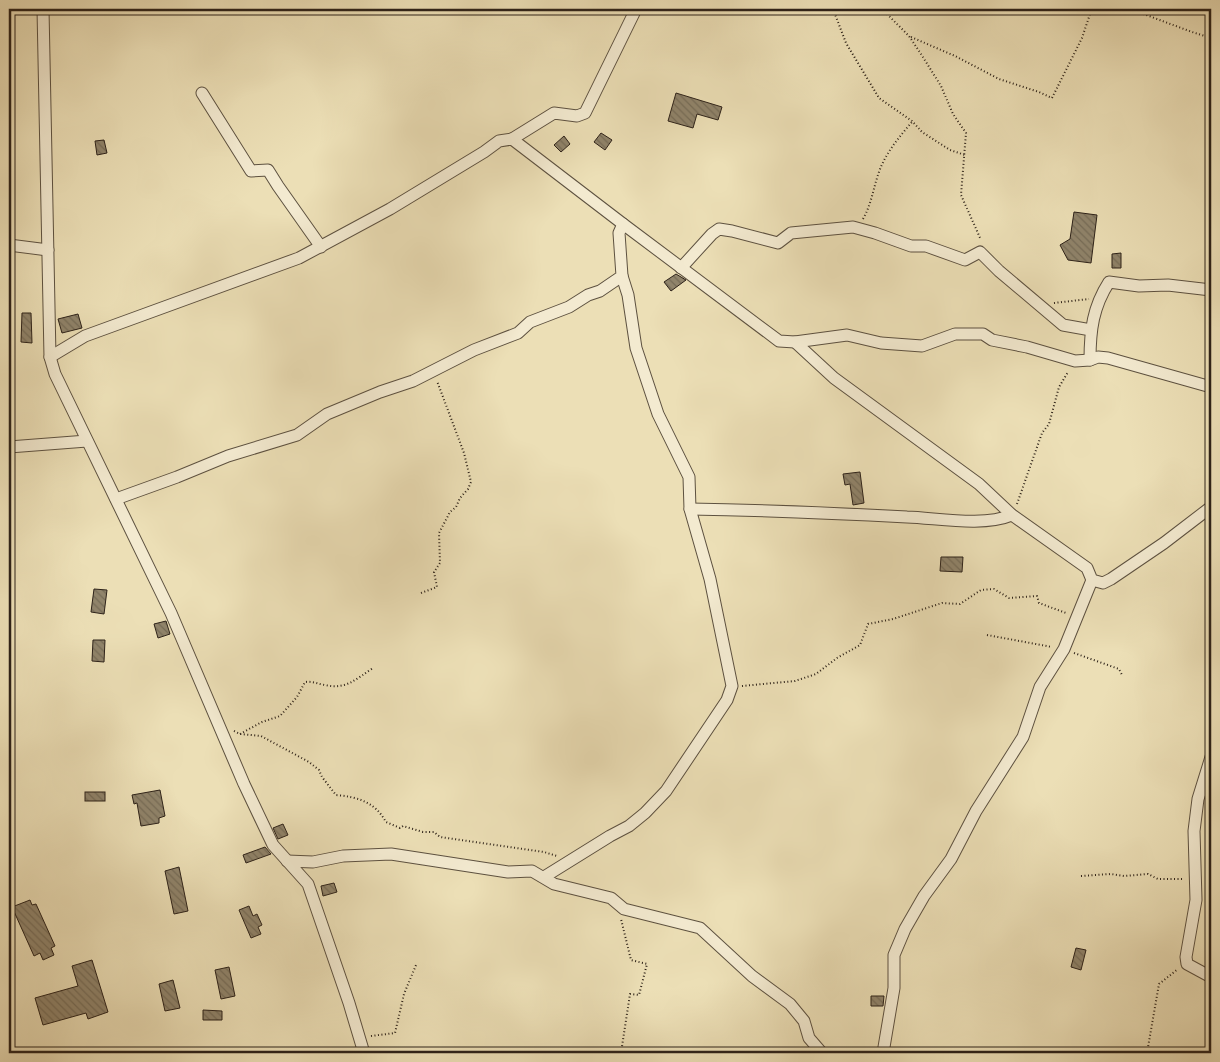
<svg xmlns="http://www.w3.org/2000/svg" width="1220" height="1062" viewBox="0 0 1220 1062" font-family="'IM FELL English',serif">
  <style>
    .building { fill: url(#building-back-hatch); stroke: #2d2219 }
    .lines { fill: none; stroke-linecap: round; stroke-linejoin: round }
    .street-casing { stroke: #5d5140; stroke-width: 13 }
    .path { stroke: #2d2219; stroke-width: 2; stroke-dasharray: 1 2.5; stroke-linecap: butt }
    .street { stroke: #f3ead0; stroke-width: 11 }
  </style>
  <defs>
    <pattern id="building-back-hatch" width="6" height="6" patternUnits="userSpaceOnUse" patternTransform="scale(1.25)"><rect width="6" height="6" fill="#90846b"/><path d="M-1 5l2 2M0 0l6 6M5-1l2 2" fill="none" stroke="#766c57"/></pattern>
  </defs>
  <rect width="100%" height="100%" fill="#ecdfb6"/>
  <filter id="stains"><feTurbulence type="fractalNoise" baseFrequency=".004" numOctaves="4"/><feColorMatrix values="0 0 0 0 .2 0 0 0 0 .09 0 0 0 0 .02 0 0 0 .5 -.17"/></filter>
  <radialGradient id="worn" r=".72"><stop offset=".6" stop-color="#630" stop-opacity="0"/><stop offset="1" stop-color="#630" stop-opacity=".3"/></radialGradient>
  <g class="building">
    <polygon points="676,93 722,107 718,120 697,114 693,128 668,121"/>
    <polygon points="601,133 612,140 605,150 594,142"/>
    <polygon points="564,136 570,144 561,152 554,145"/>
    <polygon points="104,140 107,153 97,155 95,141"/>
    <polygon points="1074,212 1097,215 1091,263 1068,260 1060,245 1070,239"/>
    <polygon points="1121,253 1121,268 1112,268 1112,254"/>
    <polygon points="676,274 686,280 671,291 664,282"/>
    <polygon points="22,313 31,313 32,343 21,342"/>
    <polygon points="78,314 82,328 62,333 58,319"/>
    <polygon points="860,472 864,503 853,505 850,484 845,485 843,474"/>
    <polygon points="941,557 963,557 962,572 940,571"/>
    <polygon points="94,589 107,590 104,614 91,612"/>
    <polygon points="166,621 170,634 158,638 154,624"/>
    <polygon points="93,640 105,640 104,662 92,661"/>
    <polygon points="160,790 165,816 159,818 159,823 141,826 137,803 134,804 132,795"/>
    <rect x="85" y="792" width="20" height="9"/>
    <polygon points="283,824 288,835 278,839 273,828"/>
    <polygon points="265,847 271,854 246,863 243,855"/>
    <polygon points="179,867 188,911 174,914 165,871"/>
    <polygon points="334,883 337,892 323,896 321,886"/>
    <polygon points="30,900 32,905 36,904 55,946 51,948 54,955 43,960 40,953 34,956 12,907"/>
    <polygon points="249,906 253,916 257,914 262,925 258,927 261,934 251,938 239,910"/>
    <polygon points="1076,948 1086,950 1081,970 1071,967"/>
    <polygon points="92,960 108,1012 88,1019 86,1013 43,1025 35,998 78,986 72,966"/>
    <polygon points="229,967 235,996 221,999 215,970"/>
    <polygon points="173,980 180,1008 165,1011 159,984"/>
    <polygon points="871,996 884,996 883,1006 871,1006"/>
    <polygon points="203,1010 222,1011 222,1020 203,1020"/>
  </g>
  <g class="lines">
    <defs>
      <g id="street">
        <polyline points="43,9 50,357 55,374 171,613 244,784 273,845 308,884 349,1003 364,1053"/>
        <polyline points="202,93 251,171 268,170 278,186 321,247"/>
        <polyline points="512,139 554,113 577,116 585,113 636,9"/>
        <polyline points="9,245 48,250"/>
        <polyline points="681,268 712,234 719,229 732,231 778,243 791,233 853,227 875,233 911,246 926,246 965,260 980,252 999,271 1063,325 1091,330"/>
        <polyline points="795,342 834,378 979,484 1012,515 1087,568 1092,580 1103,583 1111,579 1164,543 1211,507"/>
        <polyline points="50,357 85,336 299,258 390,209 484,152 499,141 512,139 623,224 779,341 795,342 847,335 881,343 922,346 955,334 983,334 992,340 1027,347 1075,361 1090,360 1098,357 1108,358 1211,387"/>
        <path d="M1090,360C1090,330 1093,307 1109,282L1139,286L1168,285L1211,290"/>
        <polyline points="9,447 87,441"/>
        <polyline points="116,499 177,477 228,456 297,435 327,414 380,392 413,381 474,350 518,333 530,322 569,307 588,295 600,291 622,276 619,233 623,224"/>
        <path d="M690,509C762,510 835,513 907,517C938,518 983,527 1012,515"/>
        <polyline points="1211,757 1198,799 1194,831 1196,900 1186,957 1187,964 1211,977"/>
        <polyline points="287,861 313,862 343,856 391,854 508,872 532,871 554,884 611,898 624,909 700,928 752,976 790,1004 804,1021 809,1038 822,1053"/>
        <polyline points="544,877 610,836 629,826 645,813 666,791 727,700 732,686 710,579 690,509 689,477 658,414 636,348 628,295 622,276"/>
        <polyline points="883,1053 894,988 894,955 905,929 924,896 951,859 976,811 1023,737 1040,687 1064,649 1092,580"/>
      </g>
    </defs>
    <use href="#street" class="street-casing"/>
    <g class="path">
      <polyline points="833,9 846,43 879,98 912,121 922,132 950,150 965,155"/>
      <polyline points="882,9 909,36 921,54 941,86 953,114 966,133 961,195 981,240"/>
      <polyline points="1130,9 1192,32 1211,38"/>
      <polyline points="911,37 955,56 999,79 1039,92 1052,98 1082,38 1091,11 1101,9"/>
      <path d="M863,219C871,205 873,190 878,175C884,155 899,137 912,122"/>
      <polyline points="1054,303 1089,299"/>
      <polyline points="1017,504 1042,433 1049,424 1059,387 1068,372"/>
      <polyline points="421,593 437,587 434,572 440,563 439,533 450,512 456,507 460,498 468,489 471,482 464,453 437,381"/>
      <polyline points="987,635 1052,647"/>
      <polyline points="1074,653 1119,669 1122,675"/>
      <polyline points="742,686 795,681 816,674 837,658 860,645 868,624 893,619 942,603 960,604 981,590 994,589 1009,598 1037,596 1039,603 1066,613"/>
      <path d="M234,731L240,734L261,736L309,762L319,770L322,777L336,795C358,797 375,802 386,822L400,828L403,826L423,832H434L440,837L544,852L557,856"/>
      <path d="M240,734L262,722L280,716L297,697L305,682C312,681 318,684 325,685C346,690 356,679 373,668"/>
      <polyline points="1081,876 1111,874 1124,876 1148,874 1158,879 1183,879"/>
      <polyline points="371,1036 395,1033 404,994 416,965"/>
      <polyline points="621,1053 630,994 639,995 647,964 631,960 621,919"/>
      <polyline points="1147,1053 1159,984 1178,969"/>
    </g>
    <use href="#street" class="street"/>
  </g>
  <rect width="1220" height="1062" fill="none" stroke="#ecdfb6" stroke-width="30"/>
  <rect x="10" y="10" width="1200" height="1042" fill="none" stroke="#2d2219" stroke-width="2.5"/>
  <rect x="15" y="15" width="1190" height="1032" fill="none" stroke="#2d2219"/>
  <rect width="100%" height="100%" filter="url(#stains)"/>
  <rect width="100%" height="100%" fill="url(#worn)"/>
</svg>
